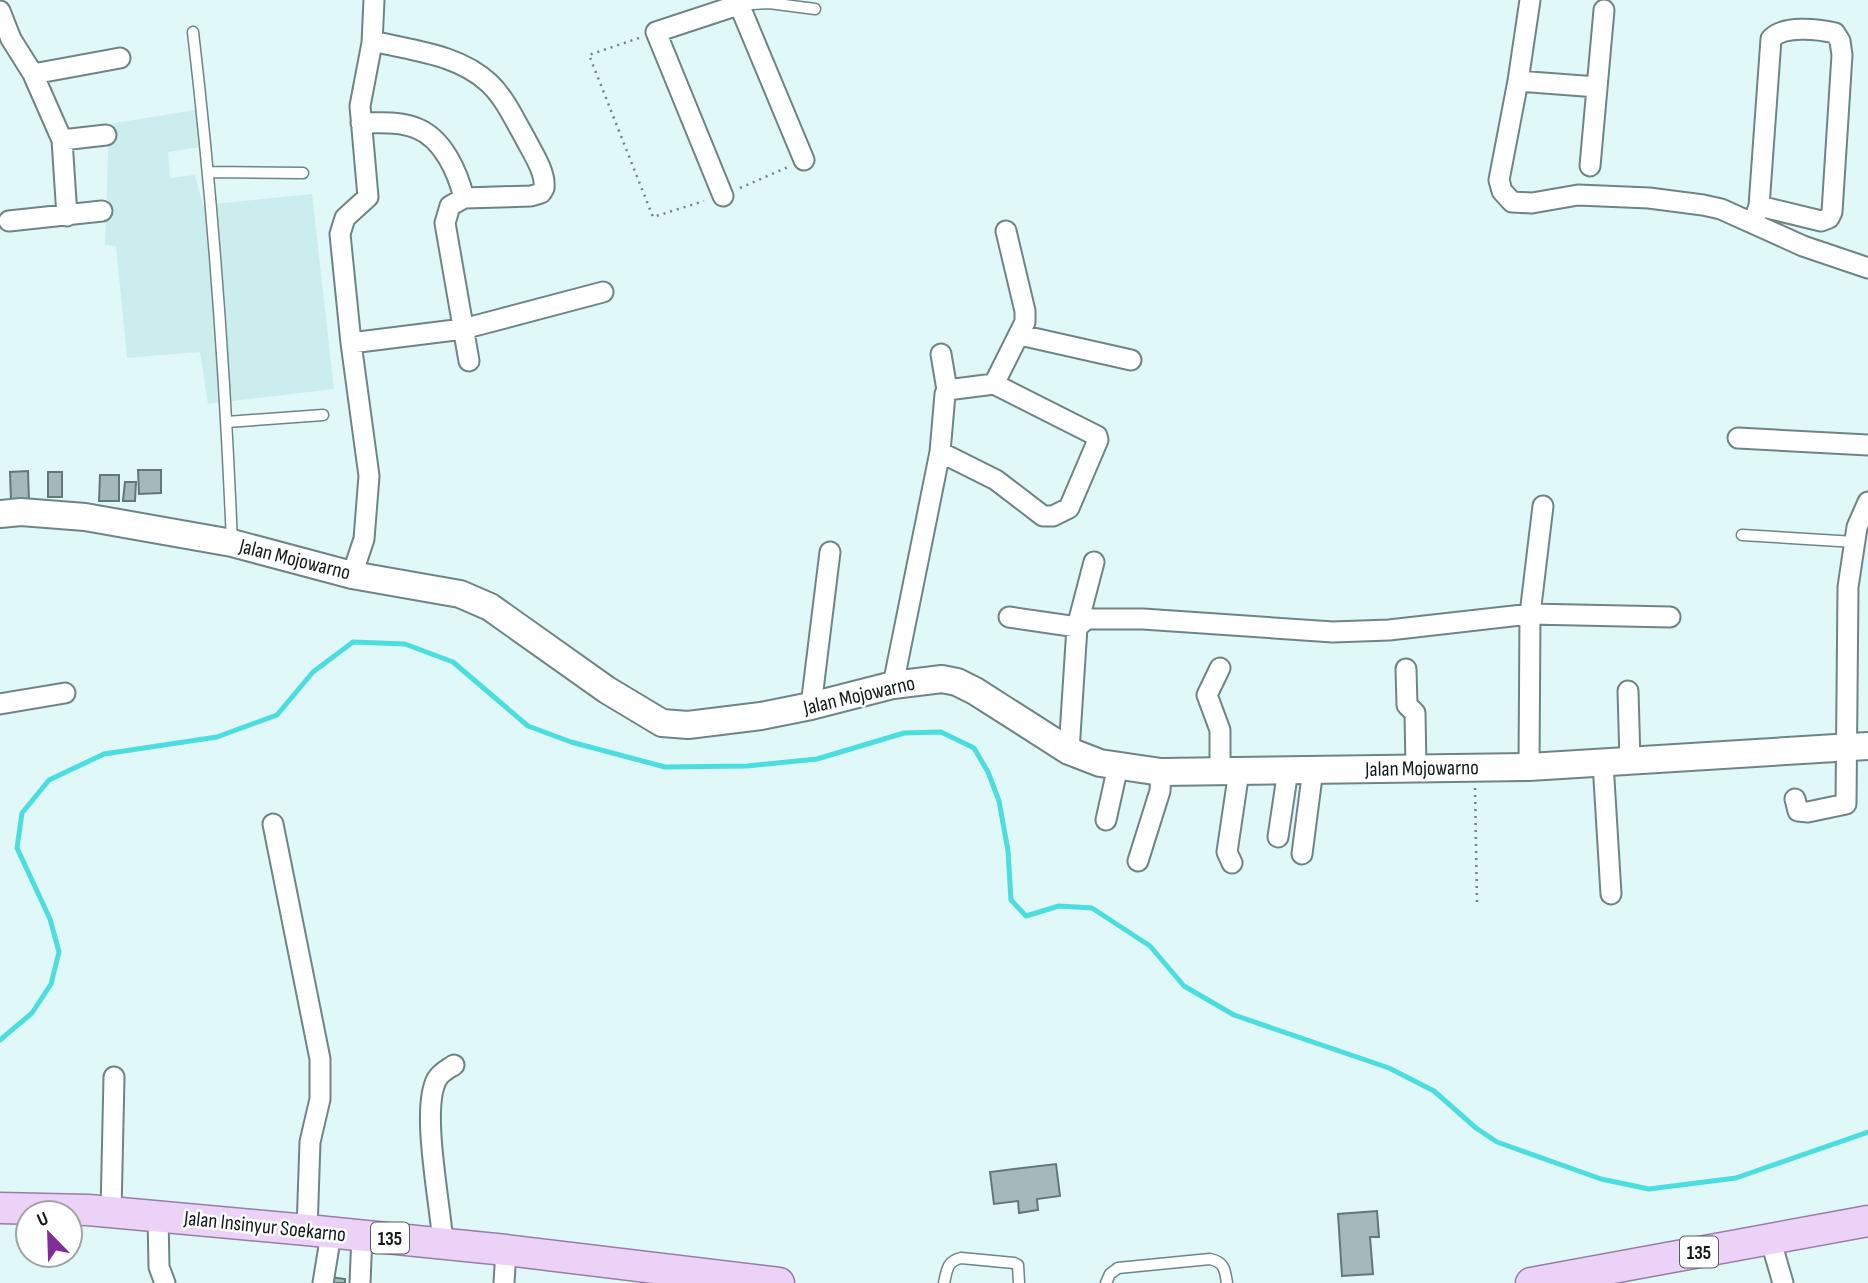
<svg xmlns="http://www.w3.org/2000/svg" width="1868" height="1283" font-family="'Sofia Sans Condensed',sans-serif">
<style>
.built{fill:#cceded}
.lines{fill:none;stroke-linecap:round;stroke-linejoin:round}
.stream{stroke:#4cdddf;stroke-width:5}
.building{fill:#a4baba;stroke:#627777;stroke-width:2}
.lane-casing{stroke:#6f8484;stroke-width:13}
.street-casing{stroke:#6f8484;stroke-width:23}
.secondary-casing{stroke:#6f8484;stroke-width:30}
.primary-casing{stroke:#987da6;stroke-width:33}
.path{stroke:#718080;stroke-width:2.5;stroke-dasharray:2 5;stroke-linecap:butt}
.lane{stroke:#fff;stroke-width:10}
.street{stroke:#fff;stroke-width:19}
.secondary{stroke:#fff;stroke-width:26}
.primary{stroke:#edd2f7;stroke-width:30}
.labels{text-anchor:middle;stroke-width:5;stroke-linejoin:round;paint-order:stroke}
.shield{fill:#fff;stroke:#585d5d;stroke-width:2}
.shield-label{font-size:19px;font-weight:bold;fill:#101818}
.street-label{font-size:21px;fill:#101818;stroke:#fff}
</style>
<rect width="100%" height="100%" fill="#e1f8f8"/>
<path class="built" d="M200,109l1,38 -33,5 2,26 25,-3 8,30 109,-11 22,195 -126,15 -8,-52 -73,6 -11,-112 -11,-1 4,-121z"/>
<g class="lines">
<path class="stream" d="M0,1040l32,-27 19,-29 8,-32 -9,-33 -33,-71 5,-35 27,-33 55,-26 113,-17 60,-22 36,-43 40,-30 52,2 48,18 75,64 43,16 94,25 82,-1 70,-7 87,-26 37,-1 33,16 14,24 11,29 9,50 3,49 15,16 33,-10 33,2 58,38 34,40 50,29 155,53 45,23 42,37 21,14 104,37 48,10 87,-11 132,-46"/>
</g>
<path class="building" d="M138,470h23v23l-22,1z
M28,471l1,29 -18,1 -1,-29z
M48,472h14v25h-14z
M100,475h19v26h-20z
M125,482h11l-1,19h-12z
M1056,1164l4,32 -23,3 1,11 -19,3 -1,-12 -24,3 -4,-32z
M1377,1211l2,26h-9l3,37 -31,2 -4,-62z
M331,1277l14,2v4h-14z"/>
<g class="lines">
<g class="lane-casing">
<path id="lane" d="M738,5l31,-2 46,6
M193,32c20,170 32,339 39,511
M209,172l94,1
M227,422l96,-7
M1742,535l113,7
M944,1283c3,-13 3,-22 17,-25l53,5 4,2 1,18
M1106,1283l4,-9 8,-6 92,-9c14,3 15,10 17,24"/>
</g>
<g class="street-casing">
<path id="street" d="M733,0l8,9 63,151
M1530,0l-12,81 -19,99 3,11 10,11 20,1 46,-8 71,3 54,7 18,4 82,37 65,22
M0,11l11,28 22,35 29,66 5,76
M372,43l5,-1c38,9 82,13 112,41 16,15 25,36 36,55 7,14 21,34 19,50l-3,5 -10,3 -67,2
M33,74l87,-16
M1518,81l79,6
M361,123c19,0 38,-2 55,5 27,10 42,45 48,70l-14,8 -5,17 24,138
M62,140l44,-5
M1590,166l14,-156
M723,196l-67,-164 82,-27
M9,221l93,-10
M1753,223l6,-17 12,-167c12,-14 47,-10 64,-6l5,8 2,14 -10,157 -3,6 -8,3 -62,-15
M1020,335l111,25
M351,343l112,-14 140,-37
M941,354l6,36
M1738,438l130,7
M940,452l56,28 47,36h10l16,-8 29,-68 -1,-4 -103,-52
M352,575l12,-36 5,-63 -18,-133 -11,-109 5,-16 23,-21 -8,-91 12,-63 2,-43
M1009,617l68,10 17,-65
M1406,669l1,36 8,8 1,55
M893,685l47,-233 5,-58 2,-4 47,-6 31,-62v-11l-19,-80
M1628,691l2,70
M0,704l65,-11
M811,706l19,-154
M1069,751l8,-124 10,-8h56l190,13 56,-2 141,-16 140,3
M1603,763l8,131
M1529,767l1,-153 13,-108
M1220,772v-42l-13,-35 13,-27
M1795,799l3,12 10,1 38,-8 2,-217 9,-60 11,-25
M1106,820l12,-54
M273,824l47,235v40l-10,43 -3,88
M1278,837l10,-67
M1302,854l11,-85
M1138,861l22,-70 1,-19
M1232,863l-5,-11 12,-81
M111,1212l3,-135
M158,1216l1,51 6,16
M1770,1238l13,45
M443,1245c-2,-39 -23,-136 -6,-166 4,-7 11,-10 17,-14
M323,1283l8,-49
M360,1283l2,-48
M504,1283l2,-33"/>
</g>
<g class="secondary-casing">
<path id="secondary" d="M0,514l21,-2 64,5 147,26 120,32 108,19 30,13 117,83 55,33 26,2 73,-9 50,-10 82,-21 49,-6 15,3 18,9 94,60 31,12 61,9 368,-5 339,-21"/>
</g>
<g class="primary-casing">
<path id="primary" d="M0,1208l88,2 219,20 199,20 273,33
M1531,1283l337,-62"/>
</g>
<path class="path" d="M639,38l-50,17 64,162 51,-16
M740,188l48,-21
M1475,788l2,116"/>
<use href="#lane" class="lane"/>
<use href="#street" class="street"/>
<use href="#secondary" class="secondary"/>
<use href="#primary" class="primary"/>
</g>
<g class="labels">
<g class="shield">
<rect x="371" y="1222.5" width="38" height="31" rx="5"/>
<rect x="1680" y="1236.5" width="38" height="31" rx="5"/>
</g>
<g class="shield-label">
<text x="390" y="1245">135</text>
<text x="1699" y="1259">135</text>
</g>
<g class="street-label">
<text transform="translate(295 559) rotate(14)" y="7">Jalan Mojowarno</text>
<text transform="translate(859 695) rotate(-13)" y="7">Jalan Mojowarno</text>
<text transform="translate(1422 768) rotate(-1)" y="7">Jalan Mojowarno</text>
<text transform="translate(265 1226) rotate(6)" y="7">Jalan Insinyur Soekarno</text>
</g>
</g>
<g transform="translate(49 1234) rotate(337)"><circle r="33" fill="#ffffff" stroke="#9fa3a3" stroke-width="2"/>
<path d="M0-5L12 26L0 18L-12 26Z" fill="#812c9b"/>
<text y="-10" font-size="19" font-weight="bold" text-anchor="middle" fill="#101818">U</text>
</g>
</svg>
